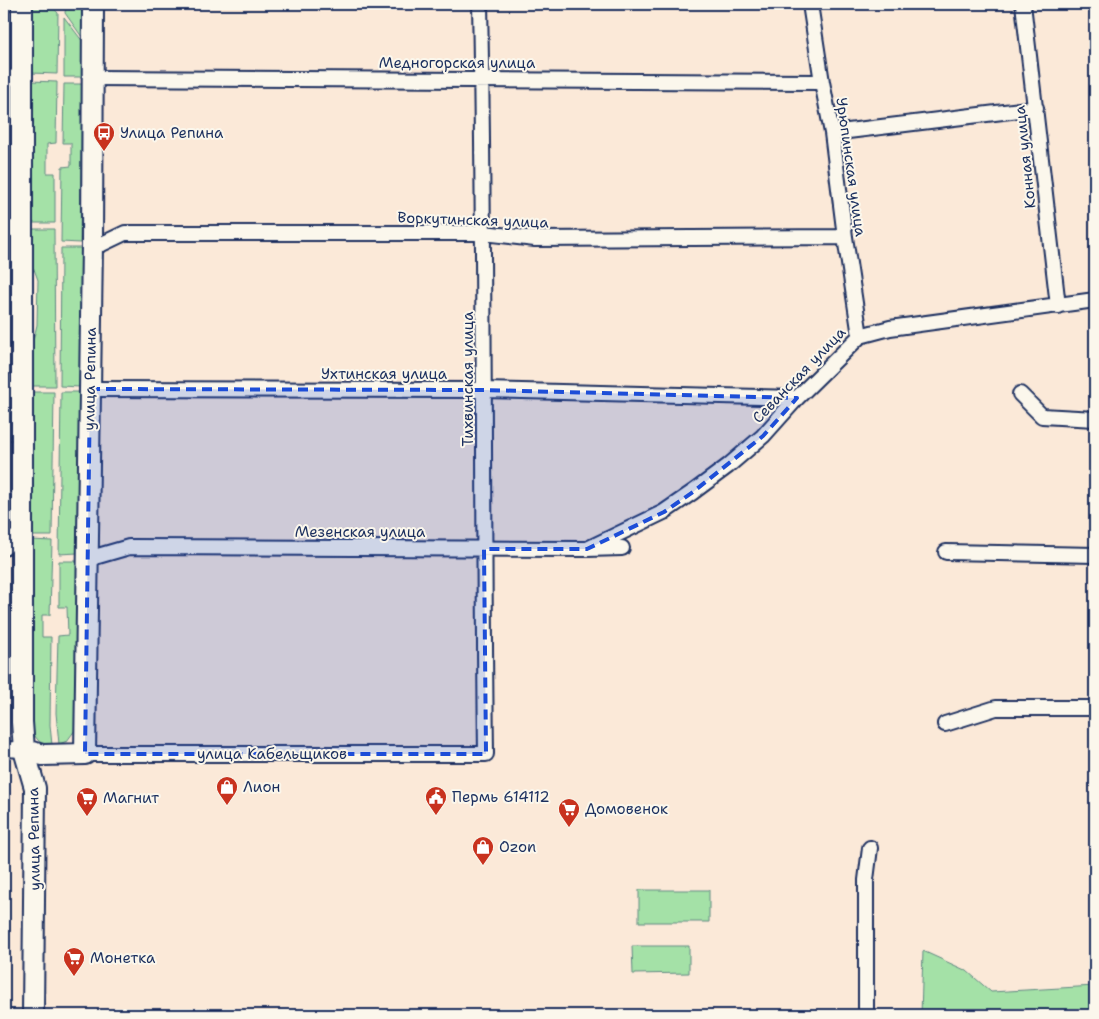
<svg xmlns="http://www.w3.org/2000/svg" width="1099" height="1019" font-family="'Shantell Sans',sans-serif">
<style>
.green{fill:#a4e1a7;stroke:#608882}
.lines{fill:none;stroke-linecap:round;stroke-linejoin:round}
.street-casing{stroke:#1b2f5e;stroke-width:18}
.secondary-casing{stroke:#1b2f5e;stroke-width:24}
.street{stroke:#fbf7ec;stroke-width:14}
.secondary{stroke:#fbf7ec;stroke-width:20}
.marked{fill:#1d4ed8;fill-opacity:0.2;stroke:#1d4ed8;stroke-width:4;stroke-dasharray:10 6;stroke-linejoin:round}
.labels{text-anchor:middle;stroke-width:4;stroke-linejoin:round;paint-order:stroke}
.street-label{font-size:15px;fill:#1b2f5e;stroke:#fbf7ec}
.poi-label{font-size:15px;fill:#1b2f5e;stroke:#fbf7ec;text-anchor:start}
</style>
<rect width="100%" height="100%" fill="#fbe9d8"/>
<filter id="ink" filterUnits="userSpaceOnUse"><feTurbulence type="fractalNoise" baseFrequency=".02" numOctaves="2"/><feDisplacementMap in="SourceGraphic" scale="10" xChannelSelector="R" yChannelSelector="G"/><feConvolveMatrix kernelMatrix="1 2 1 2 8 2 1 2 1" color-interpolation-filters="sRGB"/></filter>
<g filter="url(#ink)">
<path class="green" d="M30,4h20l8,9 -1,61 -26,-1z
M66,4h17l-1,33 -17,-24z
M64,17l19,25 -1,35h-18z
M30,81l27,1 -1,61 -9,1v29h8v50h-25z
M64,84h18l-2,159 -19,-1 1,-75 9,-1v-23h-8z
M29,229h25l1,157h-25v-33l7,-28 1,-45 -7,-19z
M61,248h20l-1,139 -20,-1z
M30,392h24l-2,144h-21z
M61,392h19l-2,161 -19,1z
M31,540l21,1 -2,74h-8v22h9l-1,88 2,20c-14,1 -19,-10 -22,-23z
M59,561h19l-3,169 -8,11 -8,3 -3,-31 2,-77 10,-1 -1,-28h-8z
M639,890h70v32h-70z
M632,946h57v27l-56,1z
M923,951l44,20 24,21 104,-6v29h-174z"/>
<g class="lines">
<g class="street-casing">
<path id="street" d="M810,4l12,78 10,51 13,104 15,99
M1023,4l35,302
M4,78l18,-1
M92,78l730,4
M832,133l204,-25
M4,231l9,-3
M102,244l23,-11h359l51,6 310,-2
M90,389l394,1 313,8
M4,390h18
M1020,394l22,22 53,3
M4,548l10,-10
M587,549l77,-37 29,-20 35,-26 35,-30 34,-38 63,-62 30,-8 205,-28
M946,552l149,3
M98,556l31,-9 458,2 35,-1
M945,724l51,-16h99
M4,749l20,1
M85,754h401c-3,-250 -1,-500 -6,-750
M866,1015v-135l4,-32"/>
</g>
<g class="secondary-casing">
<path id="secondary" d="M22,4v718l2,28 11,38 -2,227
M24,750l19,5 42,-1 7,-509 1,-241"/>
</g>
<use href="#street" class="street"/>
<use href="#secondary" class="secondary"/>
</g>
</g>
<path class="marked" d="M90,389l394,1 313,8 -34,38 -70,56 -29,20 -77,37h-103l2,205h-401z"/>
<defs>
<g id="bus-pin" transform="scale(1.125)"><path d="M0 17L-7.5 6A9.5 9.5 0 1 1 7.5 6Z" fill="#c8321e" stroke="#fbf7ec"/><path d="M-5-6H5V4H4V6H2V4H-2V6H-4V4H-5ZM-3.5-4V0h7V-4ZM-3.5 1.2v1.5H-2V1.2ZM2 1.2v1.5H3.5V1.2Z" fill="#fff"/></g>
<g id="shop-pin" transform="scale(1.125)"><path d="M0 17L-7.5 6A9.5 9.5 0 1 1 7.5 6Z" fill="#c8321e" stroke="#fbf7ec"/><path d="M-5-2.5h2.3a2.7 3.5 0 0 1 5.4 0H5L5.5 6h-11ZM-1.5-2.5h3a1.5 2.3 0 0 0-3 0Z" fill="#fff"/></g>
<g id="civic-pin" transform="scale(1.125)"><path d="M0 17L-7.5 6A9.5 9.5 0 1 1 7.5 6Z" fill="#c8321e" stroke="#fbf7ec"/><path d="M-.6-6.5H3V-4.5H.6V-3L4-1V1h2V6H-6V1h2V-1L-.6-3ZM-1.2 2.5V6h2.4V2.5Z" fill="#fff"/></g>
<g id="supermarket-pin" transform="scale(1.125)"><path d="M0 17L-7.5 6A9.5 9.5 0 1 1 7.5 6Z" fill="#c8321e" stroke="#fbf7ec"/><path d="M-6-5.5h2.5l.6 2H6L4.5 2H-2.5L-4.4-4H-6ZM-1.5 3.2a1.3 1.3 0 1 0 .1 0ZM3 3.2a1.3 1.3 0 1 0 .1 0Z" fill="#fff"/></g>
</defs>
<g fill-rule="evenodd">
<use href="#bus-pin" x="104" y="133"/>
<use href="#shop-pin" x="227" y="787"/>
<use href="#civic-pin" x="436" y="797"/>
<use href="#supermarket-pin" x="87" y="798"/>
<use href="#supermarket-pin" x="569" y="809"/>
<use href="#shop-pin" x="483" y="847"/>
<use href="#supermarket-pin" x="74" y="958"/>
</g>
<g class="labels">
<g class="street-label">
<text x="457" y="68">Медногорская улица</text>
<text transform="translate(1025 157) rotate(-96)" y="5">Конная улица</text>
<text transform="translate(851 167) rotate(82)" y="5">Урюпинская улица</text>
<text transform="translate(473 220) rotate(2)" y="5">Воркутинская улица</text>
<text x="384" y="379">Ухтинская улица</text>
<text transform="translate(799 375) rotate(-46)" y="5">Севанская улица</text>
<text transform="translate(90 379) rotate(-89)" y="5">улица Репина</text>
<text transform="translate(468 379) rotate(-90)" y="5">Тихвинская улица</text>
<text x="360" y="537">Мезенская улица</text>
<text x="272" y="759">улица Кабельщиков</text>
<text transform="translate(34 839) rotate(-91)" y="5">улица Репина</text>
</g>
<g class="poi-label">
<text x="120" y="138">Улица Репина</text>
<text x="243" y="792">Лион</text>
<text x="452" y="802">Пермь 614112</text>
<text x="103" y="803">Магнит</text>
<text x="585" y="814">Домовенок</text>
<text x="499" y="852">Ozon</text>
<text x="90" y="963">Монетка</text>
</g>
</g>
<rect width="1099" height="1019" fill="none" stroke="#fbf7ec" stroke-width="20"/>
<rect x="10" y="10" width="1079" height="999" fill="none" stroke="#1b2f5e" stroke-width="2" filter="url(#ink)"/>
</svg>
